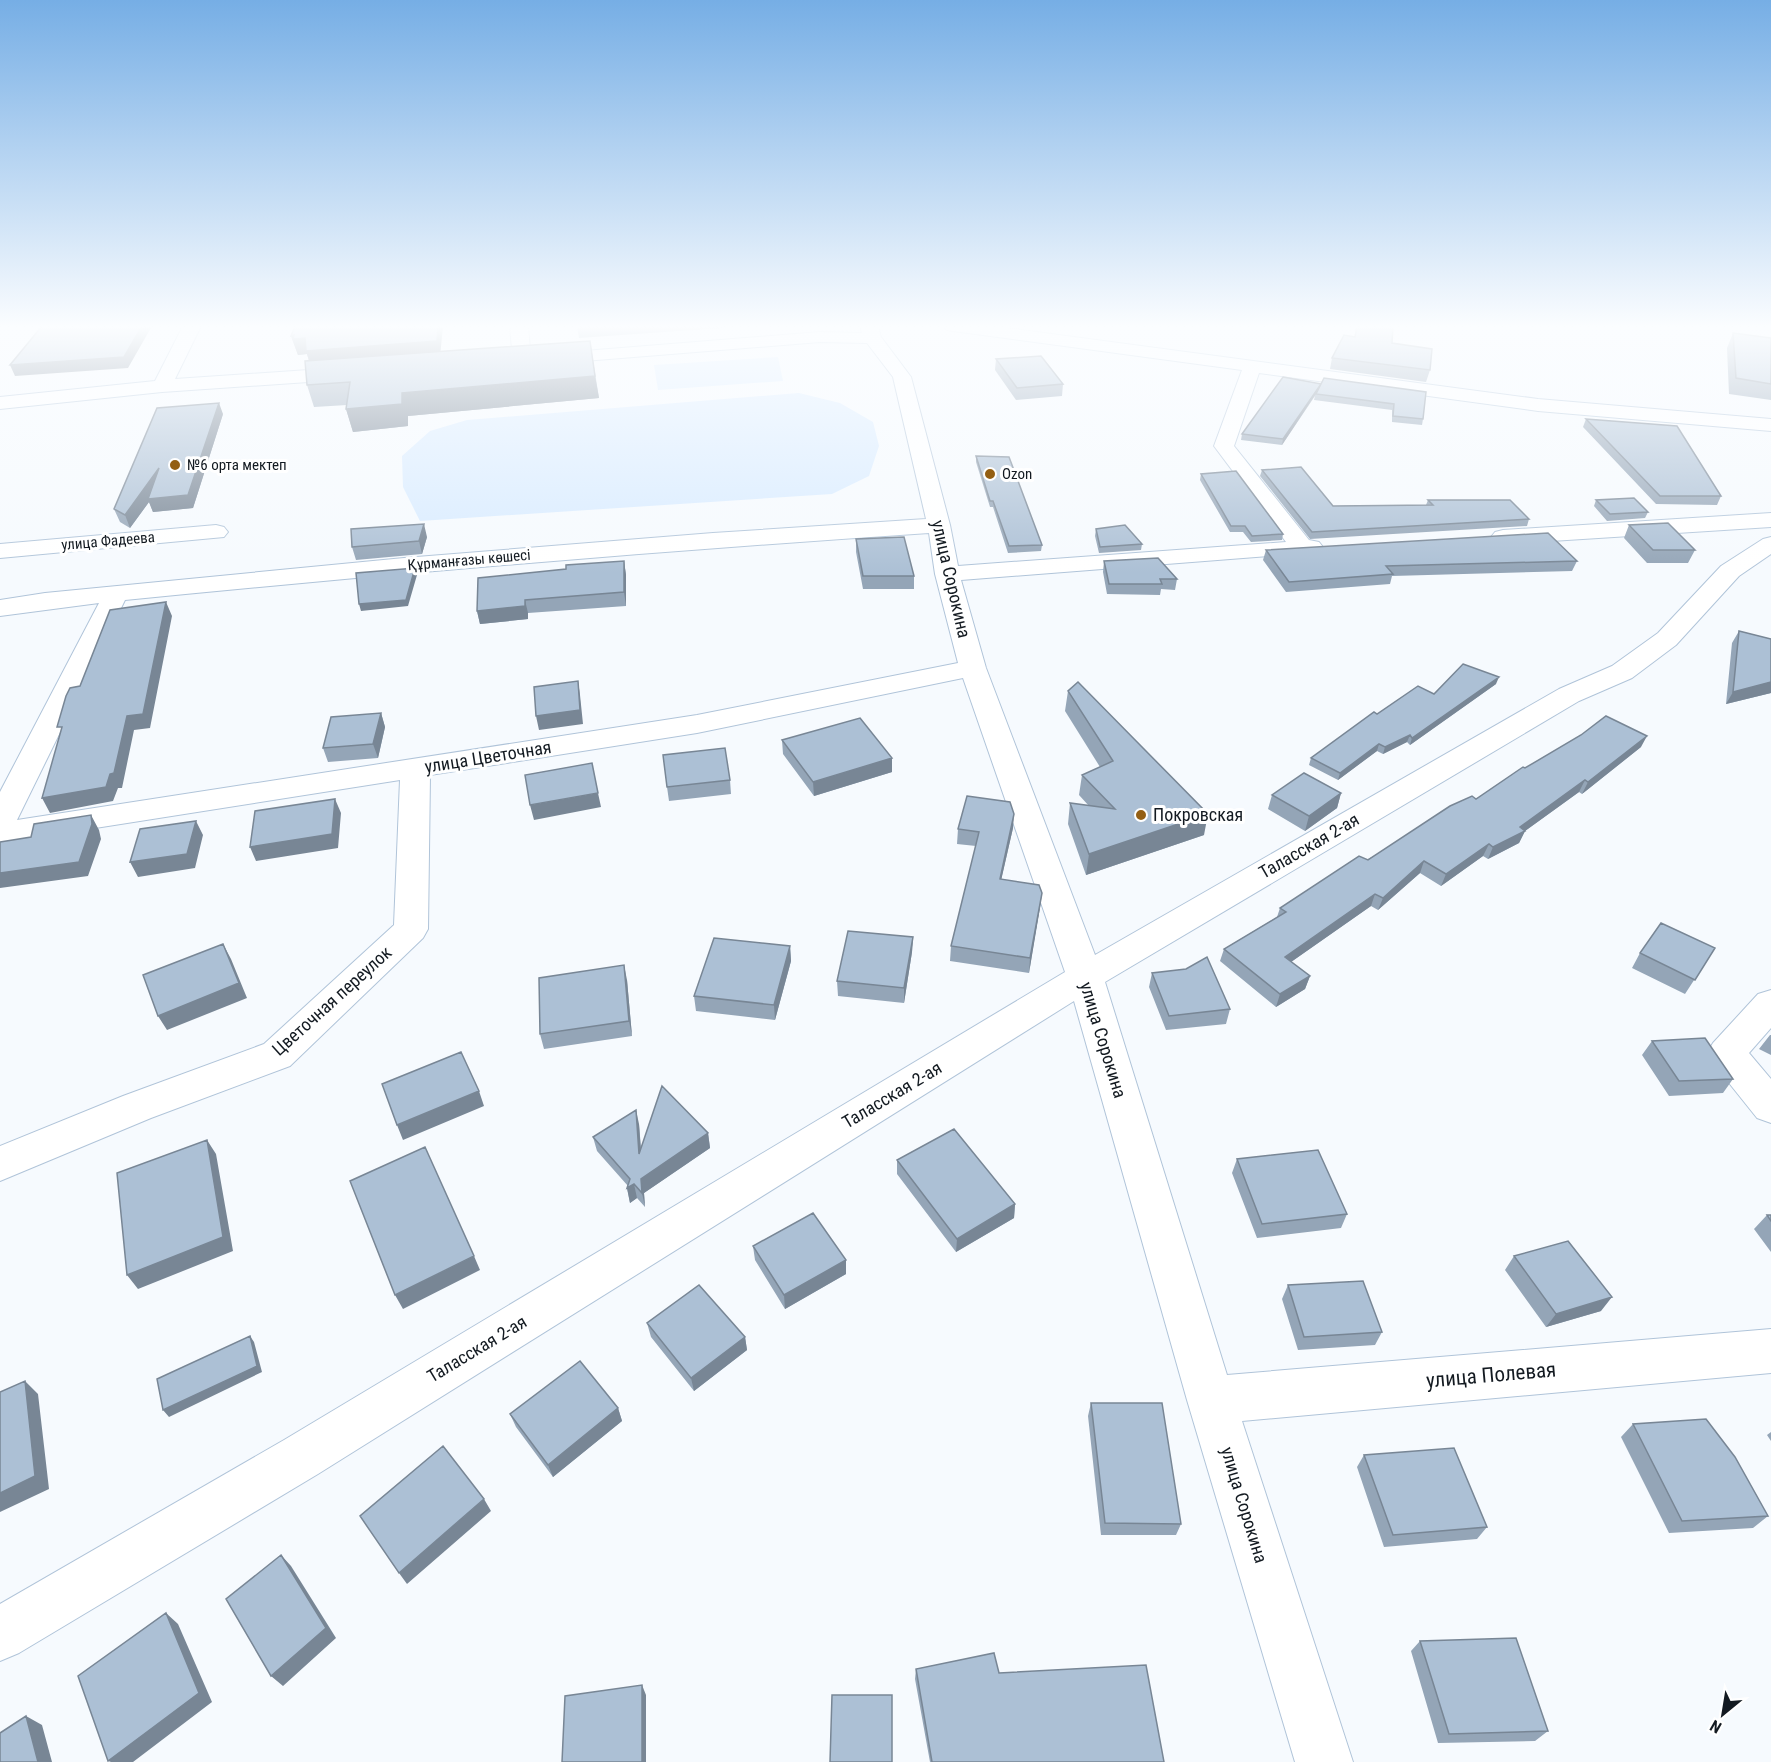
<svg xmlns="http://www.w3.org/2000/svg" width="1771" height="1762" font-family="'Roboto Condensed',sans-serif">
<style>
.green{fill:#d8ebff}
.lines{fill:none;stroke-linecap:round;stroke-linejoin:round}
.minor-casing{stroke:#b0c4d9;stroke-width:2}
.minor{fill:#fff;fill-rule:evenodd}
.wall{fill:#94a5b7}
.shaded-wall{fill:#788695}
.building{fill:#acc0d5;stroke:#788695;stroke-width:1.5}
.poi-dot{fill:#945f13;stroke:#fff;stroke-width:2}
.labels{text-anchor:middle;stroke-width:6;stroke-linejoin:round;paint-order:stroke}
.far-poi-label{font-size:15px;fill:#131a21;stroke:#fff;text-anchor:start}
.far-street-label{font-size:15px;fill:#131a21;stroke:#fff}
.street-label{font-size:18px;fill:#131a21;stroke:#fff}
.poi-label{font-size:18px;fill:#131a21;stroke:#fff;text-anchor:start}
.near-street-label{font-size:21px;fill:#131a21;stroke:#fff}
</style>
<rect width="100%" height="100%" fill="#f6fafe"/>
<path class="green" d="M778,357l5,24 -125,9 -4,-25z
M799,393l41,10 33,19 6,24 -10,30 -37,18 -412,27 -17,-34 -1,-31 28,-25 37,-11z"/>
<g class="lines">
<g class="minor-casing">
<path id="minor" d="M183,326h18l-26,53 177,-12 7,2 2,4 -2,4 -7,2 -190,13 -162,17v-12l155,-16z
M510,326h18l3,35 -3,4h-12l-3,-4z
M860,326h18l3,11 30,40 39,148 8,41 328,-24 -72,-96 28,-76 -289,-39 -6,-1 -3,-4h47l547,73 233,20v12l-233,-20 -279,-38 -25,73 75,94 10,2 4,5 -4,5 -358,28 25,88 109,287 464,-266 53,-23 46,-33 63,-67 42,-27 8,-2v17l-32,22 -63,69 -44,33 -53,23 -474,281 122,393 544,-46v44l-529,48 111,341h-58l-108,-362 -113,-399 -756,473 -299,179 -19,8v-57l284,-164 781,-468 -102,-294 -266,55 -267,42 -2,154 -5,9 -133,128 -139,52 -151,63v-35l123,-50 141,-52 130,-119 6,-145 -400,63v-51l99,-189 -99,13v-16l45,-7 359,-35 309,-25 213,-14 -33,-142 -26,-34 -47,-1 -273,22 -6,-1 -3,-4 3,-4 6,-1 273,-22 42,1zM929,533l6,41 23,89 -261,52 -680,105 108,-220c268,-27 535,-49 804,-67z
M1771,513v14l-268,17 -8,-2 -4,-5 4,-5 8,-2z
M216,525l8,2 4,5 -4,5 -224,21v-14z
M1771,990v38l-22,25 22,26v44l-14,-5 -44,-55 -6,-10 6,-10 45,-49z"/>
</g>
<use href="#minor" class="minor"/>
</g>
<path class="wall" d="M577,326h173l-171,12z
M1733,333l38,5v62l-42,-6 -2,-46z
M291,336l150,16 149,-11 9,57 -191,18v10l-55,6 -7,-23 1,-4 -33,2 -7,-22 2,-24 -2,-7 -9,1z
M1332,358l98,12 -4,12 -96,-13z
M996,359l67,25 -1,12 -46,4 -21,-30z
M1321,384l105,8 -3,27 -1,6 -30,-3v-12l-78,-10 1,-4 -33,49 -41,-5 1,-6z
M223,414l-30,94 -40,4 -4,-10 -19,26 -10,-6 -6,-13z
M1586,419l135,77 -4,9 -61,-1 -73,-77z
M976,456l66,89 -1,6 -33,2 -15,-46h-3l-14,-45z
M1262,470l71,36 93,-1 2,-5 101,19 -2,7 -217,13 -50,-63z
M1201,474l82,60 -1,6 -31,2 -8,-10h-13l-30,-52z
M1596,500l52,12 -3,6 -38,3 -13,-15z
M1629,525l66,25 -7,13h-41l-23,-25z
M1096,529l46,15 -1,6 -42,3 -4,-17z
M427,537l-5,17 -66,6 -4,-13z
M856,539l58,37v13h-51l-7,-37z
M1266,550l311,11 -5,10 -180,5 -2,8 -104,8 -23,-32z
M624,561l2,14v31l-98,7v6l-48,5 -3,-13 89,-42z
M1104,561l73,18 -2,11 -14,-1 -1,6 -53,-1 -4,-22z
M1739,631l32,8v54l-45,11 6,-61z
M1496,684l-86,61 -3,-3 -24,12 -6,-3 -39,29 -29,-15 2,-7 66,-44 57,-20z
M1068,691l136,144 -118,40 -18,-51 2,-21 19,3 -10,-11 3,-20 18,-8 -35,-56z
M381,713l4,14 -7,31 -50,4 -5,-14z
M782,740l110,18v14l-78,24 -31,-42z
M1641,747l-59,47 -3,-2 -54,39 -6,12 -31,16 -5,-3 -42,30 -21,-13 -42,37 -7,-4 -80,56 19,14 -5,13 -29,18 -56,-46 4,-12 53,-32 3,-9 196,-109 49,-31z
M730,780l1,14 -62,7 -2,-14z
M1341,793l-4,15 -32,23 -37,-22 4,-14z
M1013,828l-12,52 41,13 -13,80 -79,-12 1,-15 25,-100 -19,-2 1,-15z
M913,937l-1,15 -8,51 -66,-7 -1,-15z
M790,946l1,15 -16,59 -79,-9 -2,-15z
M1715,948l-30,46 -53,-26 8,-15z
M1152,973l78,36 -4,15 -60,6 -17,-43z
M627,980l5,56 -88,13 -4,-15z
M1770,1035h1v20l-12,-6z
M1652,1041l81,38 -10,14 -54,3 -27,-41z
M639,1124l2,24 67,-15 2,15 -66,45 1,14 -8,-9 -7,5 -3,-15 1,-2 -31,-35 -4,-14z
M1237,1159l110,55 -6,14 -84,10 -25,-65z
M897,1160l118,44 -1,14 -58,34 -59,-78z
M1767,1215h4v37l-17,-23z
M753,1246l93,14v14l-61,35 -30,-49z
M1514,1256l87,55 -55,16 -41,-57z
M1288,1285l94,47 -7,13 -77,5 -16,-51z
M647,1323l98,14 2,13 -53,41 -43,-54z
M1091,1403l90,121 -5,11h-75l-13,-119z
M618,1408l4,13 -69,56 -37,-50 -6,-13z
M1633,1424l135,92 -15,12 -84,5 -48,-96z
M1771,1432v9l-4,-6z
M1364,1455l123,72 -10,12 -93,8 -27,-80z
M1420,1641l128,90 -13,10 -97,2 -27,-92z
M916,1669l83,4 165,89h-234l-15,-83z"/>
<path class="shaded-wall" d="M142,326h10l-24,42 -113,8 -5,-11z
M438,326h5l-3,31 -129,10 -4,-13 -9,1 -7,-19z
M595,376l4,22 -191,18v10l-55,6 -7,-23 56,-16z
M1321,384l-2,5 -37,56 1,-6z
M219,403l4,11 -30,94 -40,4 -4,-10 -19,26 -5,-13 34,-47z
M424,524l3,13 -5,17 -3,-13z
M624,561l2,14v31l-2,-14z
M415,568l2,7 -9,31 -47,5 -2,-7z
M525,600l3,13v6l-48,5 -3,-13z
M166,602l6,14 -22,112 -16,2 -12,58h-4l-5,13 -63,12 -8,-15 85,-82z
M1499,677l-3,7 -86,61 2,-7z
M578,681l2,14 3,29 -44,6 -3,-14z
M1771,682v11l-45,11 7,-12z
M381,713l4,14 -7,31 -5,-14z
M1410,735l-3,7 -24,12 2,-7z
M1647,736l-6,11 -59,47 6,-12z
M1379,744l-2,7 -39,29 2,-7z
M892,758v14l-78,24 -1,-14z
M1585,780l-6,12 -54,39 -6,12 -31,16 5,-12 27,-20z
M598,793l3,14 -67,13 -4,-15z
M1341,793l-4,15 -32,23 4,-15z
M335,799l6,14 -3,35 -82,13 -6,-14z
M1014,814l-1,14 -15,66 2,-15z
M1208,814l-4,21 -118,40 3,-21z
M91,815l8,15 2,9 -13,37 -88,12v-15z
M196,821l7,14 -8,33 -57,9 -8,-15z
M1489,844l-6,12 -42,30 5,-12z
M1424,861l-4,12 -42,37 5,-12z
M1042,893l-2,15 -11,65 1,-15z
M1375,894l-4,12 -90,63 4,-12z
M913,937l-1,15 -8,51v-15z
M223,944l8,15 16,39 -80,32 -9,-14z
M790,946l1,15 -16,59 -1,-15z
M624,965l3,15 5,56 -3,-15z
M1310,976l-5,13 -29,18 4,-13z
M479,1091l5,15 -81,34 -6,-15z
M636,1110l3,14 3,44 -3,-14z
M708,1133l2,15 -66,45 1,14 -3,-14 -1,-14z
M207,1140l9,14 17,97 -95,38 -11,-14z
M634,1184l3,14 -7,5 -3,-15z
M1015,1204l-1,14 -58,34 1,-13z
M474,1256l6,14 -77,39 -8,-14z
M846,1260v14l-61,35 -1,-14z
M1612,1297l-11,14 -55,16 10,-13z
M250,1336l4,6 8,30 -93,45 -6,-7z
M745,1337l2,13 -53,41 -3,-13z
M25,1381l13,13 11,95 -49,23v-19z
M618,1408l4,13 -69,56 -5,-12z
M484,1499l7,12 -84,73 -8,-11z
M281,1555l10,11 45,72 -53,48 -12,-10z
M166,1613l12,11 34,78 -79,60h-22l-3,-1z
M642,1685l4,10v67h-4z
M26,1716l16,9 10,37h-14z"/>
<path class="building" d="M42,326h100l-18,31 -114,8z
M295,326h143l-1,15 -131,10 -1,-13 -12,1 1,-4 -3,1z
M1357,326h36l-1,17 40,6 -2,21 -98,-12 12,-23 11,2z
M1733,333l38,5v46l-35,-6z
M590,341l5,35 -193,17v11l-56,5 4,-27 -43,3 -2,-24z
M1041,356l22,28 -46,4 -21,-29z
M1283,377l38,7 3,-6 102,14 -3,27 -30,-3 1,-12 -78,-10 5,-10 -38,55 -41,-5z
M219,403l-31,92 -40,4 11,-31 -34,47 -11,-6 43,-101z
M1586,419l91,7 44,70h-61z
M976,456l33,1 33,88 -33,1 -16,-45h-3z
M1301,467l32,39 100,-1 -5,-5h82l19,19 -217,13 -50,-62z
M1236,471l47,63 -31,2 -7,-10h-14l-30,-52z
M1634,498l14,14 -38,2 -14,-14z
M1668,523l27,27h-42l-24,-25z
M424,524l-5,17 -67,6 -1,-18z
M1125,525l17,19 -42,3 -4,-18z
M1548,533l29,28 -191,5 7,8 -104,8 -23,-32z
M904,537l10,39h-51l-7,-37z
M1158,558l19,21h-17l2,5h-53l-5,-23z
M624,561v31l-99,8v6l-48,5 1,-33 88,-9v-4z
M415,568l-9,32 -47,4 -3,-31z
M166,602l-23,112 -16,2 -13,57 -4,1 -4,13 -64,11 20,-71h-5l9,-31 4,-8 10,-2 30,-76z
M1739,631l32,8v43l-38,10z
M1463,664l36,13 -87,61 -2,-3 -25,12 -6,-3 -39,29 -29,-15 63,-46 3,2 41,-28 16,8z
M578,681l2,29 -44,6 -2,-29z
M1078,682l130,132 -119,40 -19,-51 45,6 -33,-34 31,-14 -45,-70z
M381,713l-8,31 -50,4 8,-31z
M1606,716l41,20 -59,46 -3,-2 -65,47 5,4 -32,16 -4,-3 -43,30 -22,-13 -41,37 -8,-4 -90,63 25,19 -30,18 -56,-45 62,-37 -6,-4 79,-52 9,4 82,-54 22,-10 4,3 47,-32 2,1 56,-33z
M860,718l32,40 -79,24 -31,-42z
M725,748l5,32 -63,7 -4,-32z
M592,763l6,30 -68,12 -5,-30z
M1304,773l37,20 -32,23 -37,-21z
M967,796l43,6 4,12 -14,65 39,6 3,8 -12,65 -79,-12 28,-114 -21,-3z
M335,799l-3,35 -82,13 5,-36z
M91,815l1,9 -13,38 -79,11v-31l31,-5 3,-13z
M196,821l-9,33 -57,8 10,-33z
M1661,923l54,25 -20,32 -55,-27z
M848,931l65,6 -9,51 -67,-7z
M714,938l76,8 -16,59 -80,-9z
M223,944l16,39 -81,33 -15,-41z
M1207,957l23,52 -61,7 -17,-43 34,-4z
M624,965l5,56 -89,13 -1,-56z
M1705,1038l28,41 -54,2 -27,-40z
M461,1052l18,39 -82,34 -15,-41z
M662,1086l46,47 -67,46 1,14 -8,-9 -7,4 3,-9 -37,-42 43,-27 3,44z
M954,1129l61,75 -58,35 -60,-79z
M207,1140l16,97 -96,38 -10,-102z
M425,1147l49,109 -79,39 -45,-114z
M1318,1150l29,64 -85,10 -25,-65z
M813,1213l33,47 -62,35 -31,-49z
M1767,1215h4v6z
M1568,1241l44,56 -56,17 -42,-58z
M1363,1281l19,51 -78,5 -16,-52z
M699,1285l46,52 -54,41 -44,-55z
M250,1336l7,30 -94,44 -6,-31z
M580,1361l38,47 -70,57 -38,-51z
M25,1381l10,95 -35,17v-101z
M1091,1403h71l19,121 -76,-1z
M1706,1419l29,38 33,59 -86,5 -49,-97z
M443,1446l41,53 -85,74 -39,-57z
M1454,1448l33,79 -94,8 -29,-80z
M281,1555l45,73 -55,48 -45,-77z
M166,1613l33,80 -91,68 -30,-85z
M1516,1638l32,93 -99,3 -29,-93z
M994,1653l5,20 147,-8 18,97h-232l-16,-93z
M642,1685v77h-80l3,-66z
M832,1695h60v67h-62z
M26,1716l12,46h-38v-29z"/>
<linearGradient id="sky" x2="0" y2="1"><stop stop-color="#76aee5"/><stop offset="0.57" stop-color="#fbfdff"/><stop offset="1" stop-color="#fbfdff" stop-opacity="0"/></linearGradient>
<rect width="1771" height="573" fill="url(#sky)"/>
<g class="poi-dot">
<circle cx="175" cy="465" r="6"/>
<circle cx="990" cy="474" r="6"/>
<circle cx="1141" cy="815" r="6"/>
</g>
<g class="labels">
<g class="far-poi-label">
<text x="187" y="470">№6 орта мектеп</text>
<text x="1002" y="479">Ozon</text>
</g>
<g class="far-street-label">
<text transform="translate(108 541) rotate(-5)" y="5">улица Фадеева</text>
<text transform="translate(469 560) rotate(-5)" y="5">Құрманғазы көшесі</text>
</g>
<g class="street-label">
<text transform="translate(951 579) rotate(77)" y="6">улица Сорокина</text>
<text transform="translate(488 757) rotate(-9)" y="6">улица Цветочная</text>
<text transform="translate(1309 846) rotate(-30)" y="6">Таласская 2-ая</text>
<text transform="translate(332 1001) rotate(-42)" y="6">Цветочная переулок</text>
<text transform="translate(1103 1040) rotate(73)" y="6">улица Сорокина</text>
<text transform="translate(892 1095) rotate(-31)" y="6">Таласская 2-ая</text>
<text transform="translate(477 1349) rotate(-31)" y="6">Таласская 2-ая</text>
<text transform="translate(1244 1505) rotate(73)" y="6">улица Сорокина</text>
</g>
<g class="poi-label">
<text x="1153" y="821">Покровская</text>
</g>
<g class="near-street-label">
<text transform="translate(1491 1375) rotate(-5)" y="7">улица Полевая</text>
</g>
</g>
<g transform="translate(1723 1714) rotate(210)" stroke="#ffffff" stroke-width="4.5" paint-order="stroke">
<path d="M0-4.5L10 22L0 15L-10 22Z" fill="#131a21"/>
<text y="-9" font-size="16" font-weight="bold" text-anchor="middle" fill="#131a21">N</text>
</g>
</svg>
